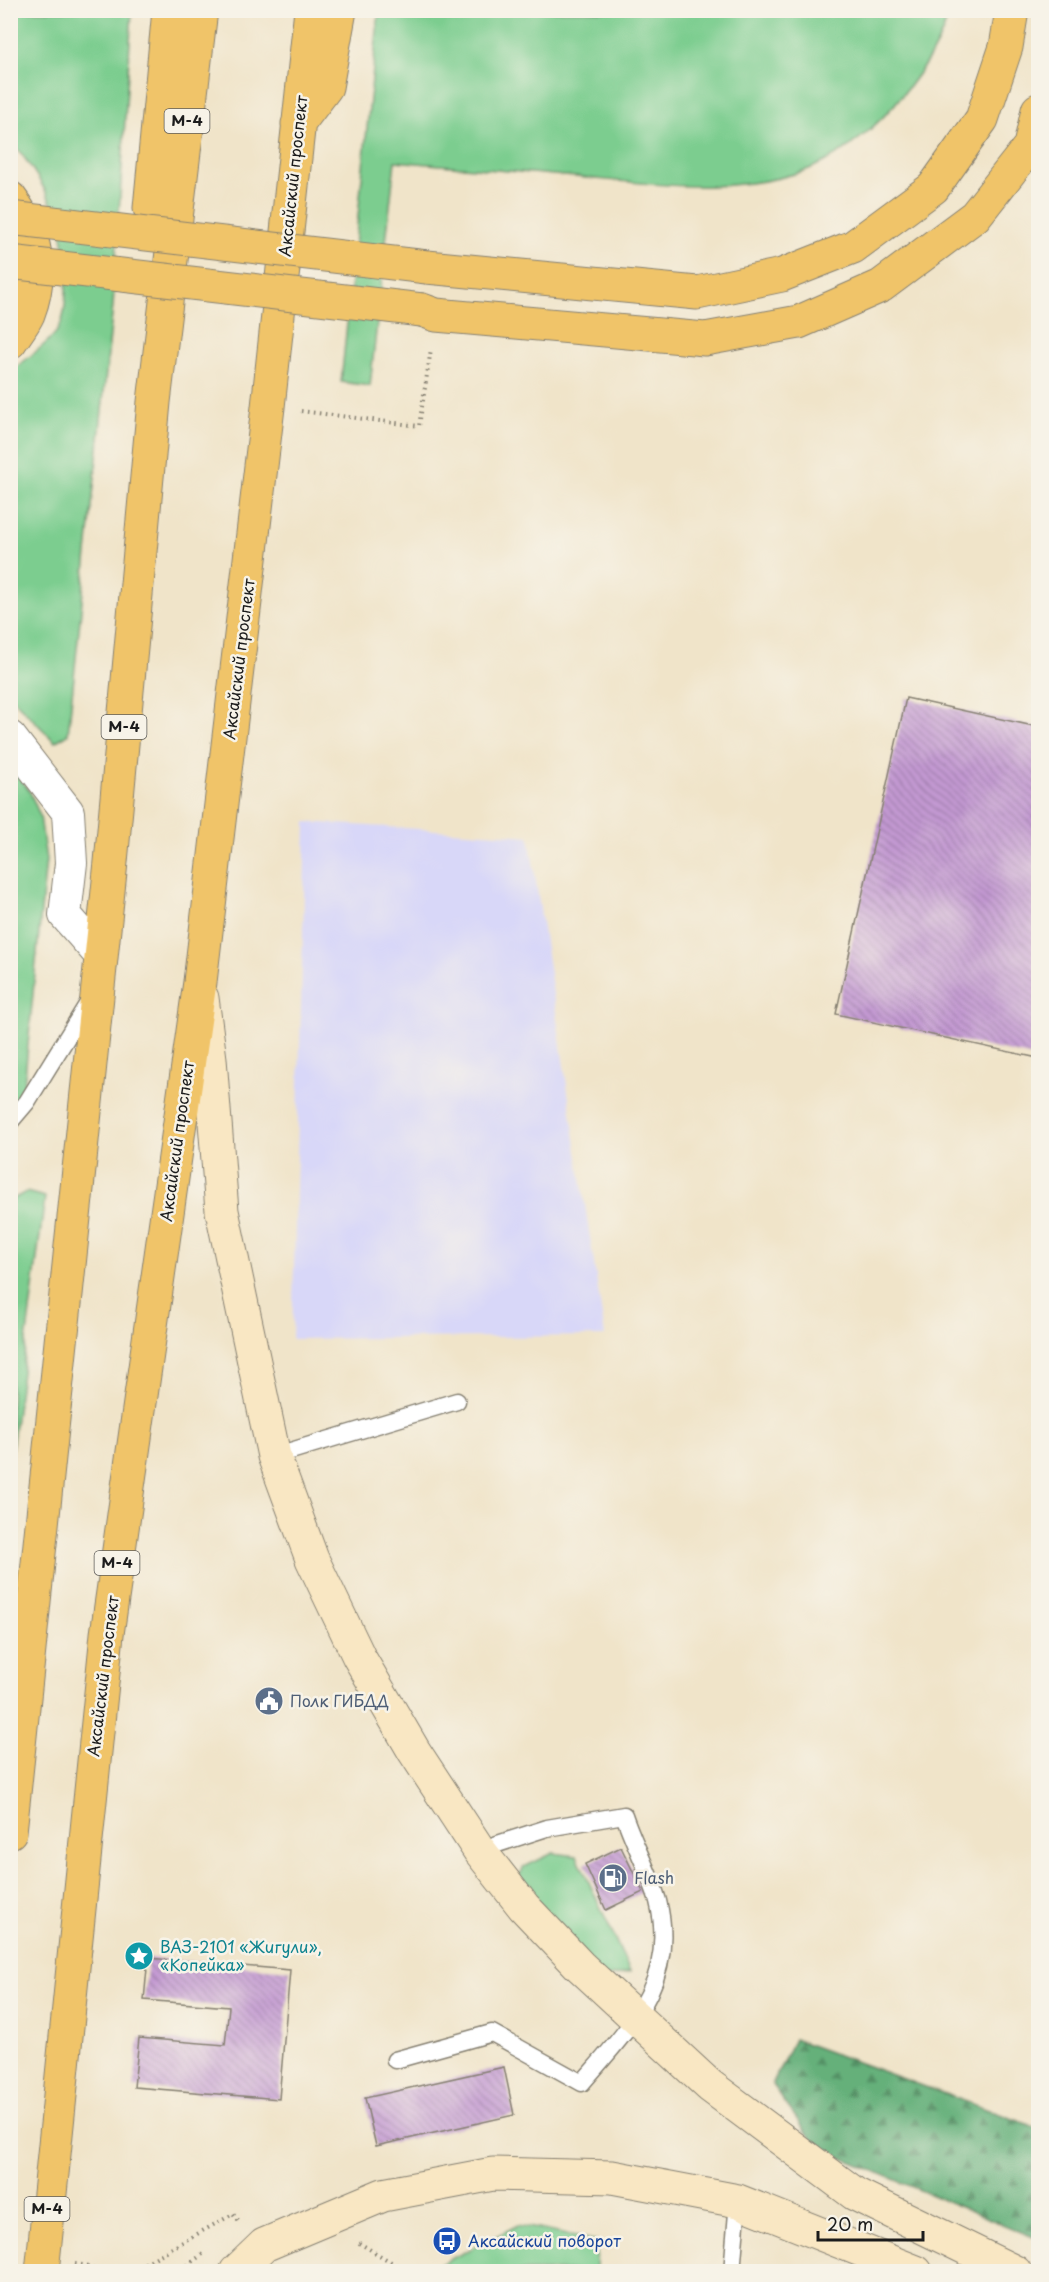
<svg xmlns="http://www.w3.org/2000/svg" width="1049" height="2282" font-family="'Playpen Sans',sans-serif">
<style>
.built{fill:#d8d7f8}
.green{fill:#7ccd8f;stroke:#4c7456;stroke-width:1.5}
.forest{fill:url(#forest-firs);stroke:#40664b;stroke-width:1.5}
.building{fill:url(#building-back-hatch)}
.lines{fill:none;stroke-linecap:round;stroke-linejoin:round}
.service-casing{stroke:#868072;stroke-width:19}
.minor-casing{stroke:#868072;stroke-width:34}
.secondary-casing{stroke:#868072;stroke-width:35}
.primary-casing{stroke:#868072;stroke-width:35}
.path{stroke:#868072;stroke-width:4;stroke-dasharray:1.5 4.5;stroke-linecap:butt}
.service{stroke:#fff;stroke-width:16}
.minor{stroke:#fff;stroke-width:32}
.secondary{stroke:#f9e7c3;stroke-width:33}
.primary{stroke:#f0c469;stroke-width:33}
.primary-bridge-casing{stroke:#868072;stroke-width:35;stroke-linecap:butt}
.primary-bridge{stroke:#f0c469;stroke-width:33}
.labels{text-anchor:middle;stroke-width:5;stroke-linejoin:round;paint-order:stroke}
.shield{fill:#f7f3e8;stroke:#5e5c59;stroke-width:1.5}
.shield-label{font-size:15px;font-weight:bold;fill:#1c1c1c}
.street-label{font-size:16px;fill:#1c1c1c;stroke:#f7f3e8}
.service-label{font-size:16px;fill:#4e5e75;stroke:#f7f3e8;text-anchor:start}
.culture-label{font-size:16px;fill:#0d838f;stroke:#f7f3e8;text-anchor:start}
.transit-label{font-size:16px;fill:#164399;stroke:#f7f3e8;text-anchor:start}
</style>
<defs>
<pattern id="forest-firs" width="22" height="20" patternUnits="userSpaceOnUse" patternTransform="scale(1.5)"><rect width="22" height="20" fill="#65b07a"/><path d="M5 1l3.5 6h-7zM16 11l3.5 6h-7z" fill="#528e63"/></pattern>
<pattern id="building-back-hatch" width="6" height="6" patternUnits="userSpaceOnUse" patternTransform="scale(1.5)"><rect width="6" height="6" fill="#c399d2"/><path d="M-1 5l2 2M0 0l6 6M5-1l2 2" fill="none" stroke="#9e7caa"/></pattern>
</defs>
<rect width="100%" height="100%" fill="#f7f3e8"/>
<filter id="ink" filterUnits="userSpaceOnUse"><feTurbulence type="fractalNoise" baseFrequency=".0167" numOctaves="2"/><feDisplacementMap in="SourceGraphic" scale="12" xChannelSelector="R" yChannelSelector="G"/><feConvolveMatrix kernelMatrix="1 2 1 2 8 2 1 2 1" color-interpolation-filters="sRGB"/></filter>
<filter id="wash" filterUnits="userSpaceOnUse"><feTurbulence type="fractalNoise" baseFrequency=".008" numOctaves="4" result="noise"/><feDisplacementMap in="SourceGraphic" scale="24" xChannelSelector="R" yChannelSelector="G"/><feGaussianBlur stdDeviation="1.35" result="paint"/><feColorMatrix in="noise" values="0 0 0 0 0 0 0 0 0 0 0 0 0 0 0 0 0 1.4 0 .05"/><feComposite in="paint" operator="in"/></filter>
<g filter="url(#wash)">
<rect width="100%" height="100%" fill="#f0e4c9"/>
<path class="built" d="M306,822l223,14 76,500 -313,3z"/>
<path class="green" d="M11,11h121l-19,295 -45,428 -13,8 -44,-45v-326c13,-10 40,-29 48,-43 6,-11 6,-24 7,-36 4,-61 -17,-106 -55,-151z
M379,11h570c-6,30 -26,58 -45,82 -24,31 -58,61 -95,76 -74,28 -157,15 -233,8 -60,-5 -121,-11 -181,-16l-25,225 -29,-4z
M10,764l20,28 10,24 6,44 -22,226 -13,23z
M26,1192l19,5 -34,259v-256z
M553,1853l24,3 53,116 -26,6 -90,-93 10,-18z
M518,2225l79,16 -1,30h-169z"/>
<path class="forest" d="M794,2039l244,89v111l-220,-91 -46,-63z"/>
<g id="blocks">
<path class="building" d="M906,698l132,29v331l-202,-44z
M621,1847l22,45 -37,18 -21,-46z
M148,1958l142,12 -11,129 -145,-12 5,-49 86,7 4,-38 -85,-7z
M504,2067l10,48 -138,31 -11,-48z"/>
</g>
</g>
<g filter="url(#ink)">
<use href="#blocks" fill-opacity="0" stroke="#868072" stroke-width="1.5"/>
<g class="lines">
<g class="service-casing">
<path id="service" d="M10,1122l17,-20 63,-102
M274,1456l183,-55
M10,1627l16,25
M395,2060l97,-27 90,50c47,-55 96,-102 76,-182 -7,-25 -25,-59 -34,-86l-77,13 -68,22
M732,2272l6,-71"/>
</g>
<g class="minor-casing">
<path id="minor" d="M10,737l58,75 3,51 -6,52 36,41"/>
</g>
<g class="secondary-casing">
<path id="secondary" d="M202,998l8,61 12,152 52,245 38,103 47,98 55,94 65,99 45,57 56,59 130,120 145,108 160,78
M236,2272l28,-27 119,-50 110,-21 119,3 126,24 178,71"/>
</g>
<g class="primary-casing">
<path id="primary" d="M169,10l-19,198 23,24
M298,124l28,-37 14,-77
M10,198c26,34 34,75 18,116 -4,9 -12,19 -18,28
M427,267l270,26 85,-18 71,-28 80,-59 49,-69 24,-72 6,-37
M422,310l14,5 269,24 94,-17 82,-36 94,-70 55,-70 8,-36
M10,1832l101,-970 43,-460 47,-392
M42,2272l65,-638 93,-652 68,-575 43,-397"/>
</g>
<path class="path" d="M301,411l118,15 12,-77
M10,842l3,24 -3,22
M359,2243l49,29
M75,2264l15,2 6,6
M129,2272l104,-58 6,8
M177,2272l29,-20"/>
<use href="#service" class="service"/>
<use href="#minor" class="minor"/>
<use href="#secondary" class="secondary"/>
<use href="#primary" class="primary"/>
<g class="primary-bridge-casing">
<path id="primary-bridge" d="M10,218l417,49
M10,262l412,48"/>
</g>
<use href="#primary-bridge" class="primary-bridge"/>
</g>
</g>
<defs>
<g id="civic-disc" transform="scale(1.5)"><circle r="9.5" fill="#5c6f8a" stroke="#f7f3e8"/><path d="M-.6-6.5H3V-4.5H.6V-3L4-1V1h2V6H-6V1h2V-1L-.6-3ZM-1.2 2.5V6h2.4V2.5Z" fill="#fff"/></g>
<g id="fuel-disc" transform="scale(1.5)"><circle r="9.5" fill="#5c6f8a" stroke="#f7f3e8"/><path d="M-5.5-6h7V0h2V4h1.3V-2.5L3-4.5l.8-.8L6-3V5H2.5V1h-1V6h-7ZM-4.2-4.7v3.2H.2V-4.7Z" fill="#fff"/></g>
<g id="sight-disc" transform="scale(1.5)"><circle r="9.5" fill="#0f9aa8" stroke="#f7f3e8"/><path d="M0-6L1.8-2.2L6-1.7L2.9 1.2L3.7 5.4L0 3.3L-3.7 5.4L-2.9 1.2L-6-1.7L-1.8-2.2Z" fill="#fff"/></g>
<g id="bus-disc" transform="scale(1.5)"><circle r="9.5" fill="#1a4fb4" stroke="#f7f3e8"/><path d="M-5-6H5V4H4V6H2V4H-2V6H-4V4H-5ZM-3.5-4V0h7V-4ZM-3.5 1.2v1.5H-2V1.2ZM2 1.2v1.5H3.5V1.2Z" fill="#fff"/></g>
</defs>
<g fill-rule="evenodd">
<use href="#civic-disc" x="269" y="1701"/>
<use href="#fuel-disc" x="613" y="1878"/>
<use href="#sight-disc" x="139" y="1956"/>
<use href="#bus-disc" x="447" y="2241"/>
</g>
<g class="labels">
<g class="shield">
<rect x="164.5" y="109" width="45" height="24" rx="4.5"/>
<rect x="101.5" y="715" width="45" height="24" rx="4.5"/>
<rect x="94.5" y="1551" width="45" height="24" rx="4.5"/>
<rect x="24.5" y="2197" width="45" height="24" rx="4.5"/>
</g>
<g class="shield-label">
<text x="187" y="126">М-4</text>
<text x="124" y="732">М-4</text>
<text x="117" y="1568">М-4</text>
<text x="47" y="2214">М-4</text>
</g>
<g class="street-label">
<text transform="translate(293 176) rotate(-84)" y="6">Аксайский проспект</text>
<text transform="translate(239 659) rotate(-83)" y="6">Аксайский проспект</text>
<text transform="translate(177 1141) rotate(-82)" y="6">Аксайский проспект</text>
<text transform="translate(103 1676) rotate(-83)" y="6">Аксайский проспект</text>
</g>
<g class="service-label">
<text x="290" y="1707">Полк ГИБДД</text>
<text x="634" y="1884">Flash</text>
</g>
<g class="culture-label">
<text x="160" y="1953">ВАЗ-2101 «Жигули»,<tspan x="160" dy="18">«Копейка»</tspan></text>
</g>
<g class="transit-label">
<text x="468" y="2247">Аксайский поворот</text>
</g>
</g>
<rect width="1049" height="2282" fill="none" stroke="#f7f3e8" stroke-width="36"/>
<path d="M818 2231v9h105v-9" fill="none" stroke="#1c1c1c" stroke-width="3"/>
<text x="827" y="2231" font-size="18" fill="#1c1c1c" stroke="#f7f3e8" stroke-width="4.5" paint-order="stroke">20 m</text>
</svg>
